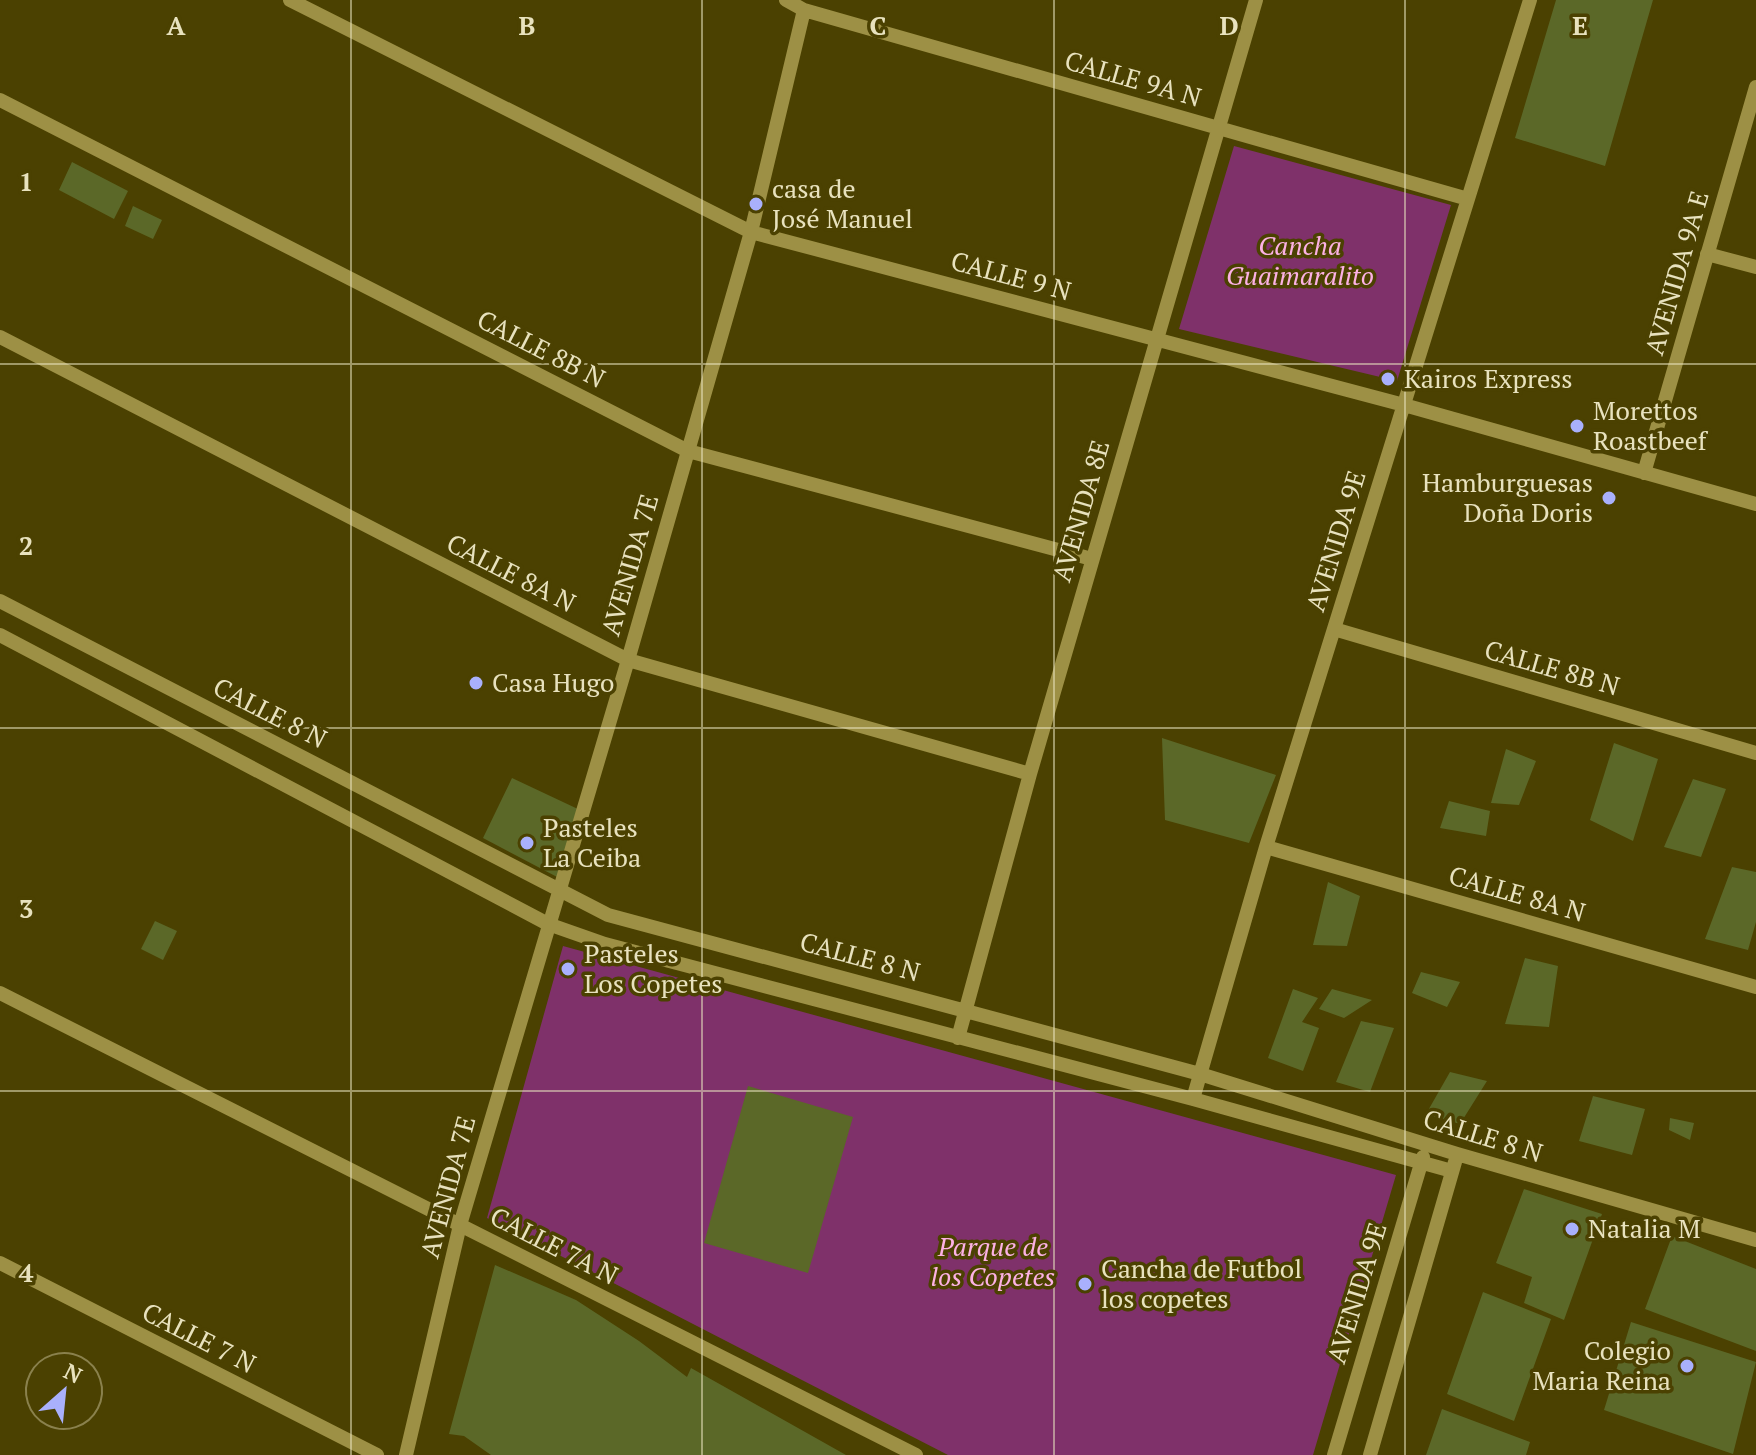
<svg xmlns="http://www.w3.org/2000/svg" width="1756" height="1455" font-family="'PT Serif',serif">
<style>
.green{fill:#7f316a}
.building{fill:#5b6828}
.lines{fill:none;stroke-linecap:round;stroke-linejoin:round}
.minor{stroke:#9d9045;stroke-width:14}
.grid{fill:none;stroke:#e8e2be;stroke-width:2;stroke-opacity:0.55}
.poi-dot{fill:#a9b0fc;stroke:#4b4101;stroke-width:3}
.labels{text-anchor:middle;stroke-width:7;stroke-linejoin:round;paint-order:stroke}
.street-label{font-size:26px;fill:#e8e2be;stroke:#4b4101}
.poi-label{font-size:26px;fill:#e8e2be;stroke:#4b4101;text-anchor:start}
.park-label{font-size:26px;font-style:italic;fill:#fcb1e4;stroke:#4b4101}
.grid-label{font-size:26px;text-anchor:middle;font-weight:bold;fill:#e8e2be;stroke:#4b4101;stroke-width:7;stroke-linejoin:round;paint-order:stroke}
</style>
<rect width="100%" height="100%" fill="#4b4101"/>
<path class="green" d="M1234,146l217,59 -54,176 -218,-52z
M563,946l833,229 -83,280h-365l-461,-237z"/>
<path class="building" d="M1556,0h97l-48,166 -90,-28z
M72,162l56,29 -14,28 -55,-29z
M133,206l29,14 -9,19 -28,-13z
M1162,738l114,37 -27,68 -84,-23z
M1614,743l44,16 -25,82 -43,-21z
M1506,749l30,12 -17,44 -28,-2z
M512,778l68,32 -21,68 -76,-40z
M1693,779l33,10 -25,68 -37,-10z
M1449,801l41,10 -4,25 -46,-8z
M1732,867l24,5v50l-8,28 -43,-11z
M1328,882l32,14 -13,50 -34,-1z
M155,921l22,10 -14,29 -22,-11z
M1525,958l33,8 -9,61 -44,-3z
M1421,972l39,10 -13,25 -35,-14z
M1293,989l25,9 -16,24 17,6 -16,43 -35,-13z
M1332,989l40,11 -28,18 -25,-9z
M1361,1021l33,7 -24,64 -34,-10z
M1450,1072l37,9 -27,43 -34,-10z
M748,1086l105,31 -45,156 -104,-30z
M1593,1096l52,13 -13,46 -53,-14z
M1670,1118l24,5 -4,17 -21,-10z
M1524,1189l78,25 -38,106 -40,-17 8,-26 -36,-14z
M1672,1236l84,33v82l-111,-42z
M495,1265l81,35 63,41 48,36 4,-9 155,87h-355l-27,-19 -15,-2z
M1483,1292l68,27 -37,102 -67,-27z
M1631,1322l125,40 -23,92 -129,-44z
M1442,1409l88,33 -4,13h-100z"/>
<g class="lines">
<path class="minor" d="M290,0l461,232 653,173 352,99
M786,0l18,10 664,189
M0,100l688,351 404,108
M1707,254l49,13
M0,337l628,323 402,114
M1644,473l112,-386
M0,601l608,314 592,159 257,80 299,86
M1334,629l422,124
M0,635l548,289 57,20 588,155 259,72
M1266,847l490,140
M0,993l916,462
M958,1038l72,-264 226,-774
M1193,1099l73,-252 264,-847
M0,1263l377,192
M406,1455l54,-230 168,-565 123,-428 53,-222
M1334,1455l89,-298
M1370,1455l85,-293"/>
</g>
<path class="grid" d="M351,0v1455M702,0v1455M1054,0v1455M1405,0v1455M0,364h1756M0,728h1756M0,1091h1756"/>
<g class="poi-dot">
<circle cx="756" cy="204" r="8"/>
<circle cx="1388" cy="379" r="8"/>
<circle cx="1577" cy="426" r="8"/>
<circle cx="1609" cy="498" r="8"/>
<circle cx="476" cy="683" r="8"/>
<circle cx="527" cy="843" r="8"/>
<circle cx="568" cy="969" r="8"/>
<circle cx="1572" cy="1229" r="8"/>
<circle cx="1085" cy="1284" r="8"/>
<circle cx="1687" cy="1366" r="8"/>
</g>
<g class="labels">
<g class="street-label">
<text transform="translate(1133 79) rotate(16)" y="9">CALLE 9A N</text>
<text transform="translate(1677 273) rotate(-74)" y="9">AVENIDA 9A E</text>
<text transform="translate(1011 276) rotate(15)" y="9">CALLE 9 N</text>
<text transform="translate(541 349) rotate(27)" y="9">CALLE 8B N</text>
<text transform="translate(1081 511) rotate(-74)" y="9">AVENIDA 8E</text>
<text transform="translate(1336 541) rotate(-73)" y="9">AVENIDA 9E</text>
<text transform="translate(630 565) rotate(-74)" y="9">AVENIDA 7E</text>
<text transform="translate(511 573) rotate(27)" y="9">CALLE 8A N</text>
<text transform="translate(1552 668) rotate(16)" y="9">CALLE 8B N</text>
<text transform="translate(270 713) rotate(27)" y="9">CALLE 8 N</text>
<text transform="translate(1517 894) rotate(16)" y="9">CALLE 8A N</text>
<text transform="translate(860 957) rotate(15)" y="9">CALLE 8 N</text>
<text transform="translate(1483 1136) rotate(17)" y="9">CALLE 8 N</text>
<text transform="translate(448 1187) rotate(-75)" y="9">AVENIDA 7E</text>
<text transform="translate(554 1246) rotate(27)" y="9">CALLE 7A N</text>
<text transform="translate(1357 1293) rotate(-73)" y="9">AVENIDA 9E</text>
<text transform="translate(199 1338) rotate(27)" y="9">CALLE 7 N</text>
</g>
<g class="poi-label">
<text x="772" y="198">casa de<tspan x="772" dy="30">José Manuel</tspan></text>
<text x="1404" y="388">Kairos Express</text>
<text x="1593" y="420">Morettos<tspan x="1593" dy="30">Roastbeef</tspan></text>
<text x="1593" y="492" text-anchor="end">Hamburguesas<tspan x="1593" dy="30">Doña Doris</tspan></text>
<text x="492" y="692">Casa Hugo</text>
<text x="543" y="837">Pasteles<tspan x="543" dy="30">La Ceiba</tspan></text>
<text x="584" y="963">Pasteles<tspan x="584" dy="30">Los Copetes</tspan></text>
<text x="1588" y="1238">Natalia M</text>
<text x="1101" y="1278">Cancha de Futbol<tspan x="1101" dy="30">los copetes</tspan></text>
<text x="1671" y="1360" text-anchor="end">Colegio<tspan x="1671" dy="30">Maria Reina</tspan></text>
</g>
<g class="park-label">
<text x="1300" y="255">Cancha<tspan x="1300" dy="30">Guaimaralito</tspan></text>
<text x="993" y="1256">Parque de<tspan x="993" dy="30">los Copetes</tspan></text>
</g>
</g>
<g class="grid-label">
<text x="176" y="35">A</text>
<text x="527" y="35">B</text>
<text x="878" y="35">C</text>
<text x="1229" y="35">D</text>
<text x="1580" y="35">E</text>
<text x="26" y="191">1</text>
<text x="26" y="555">2</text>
<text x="26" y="918">3</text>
<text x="26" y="1282">4</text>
</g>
<g transform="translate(64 1391) rotate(27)"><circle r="38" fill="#4b4101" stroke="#8a814d" stroke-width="2"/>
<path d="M0-6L14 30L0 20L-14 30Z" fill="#a9b0fc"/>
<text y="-12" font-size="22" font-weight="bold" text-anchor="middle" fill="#e8e2be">N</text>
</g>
</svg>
